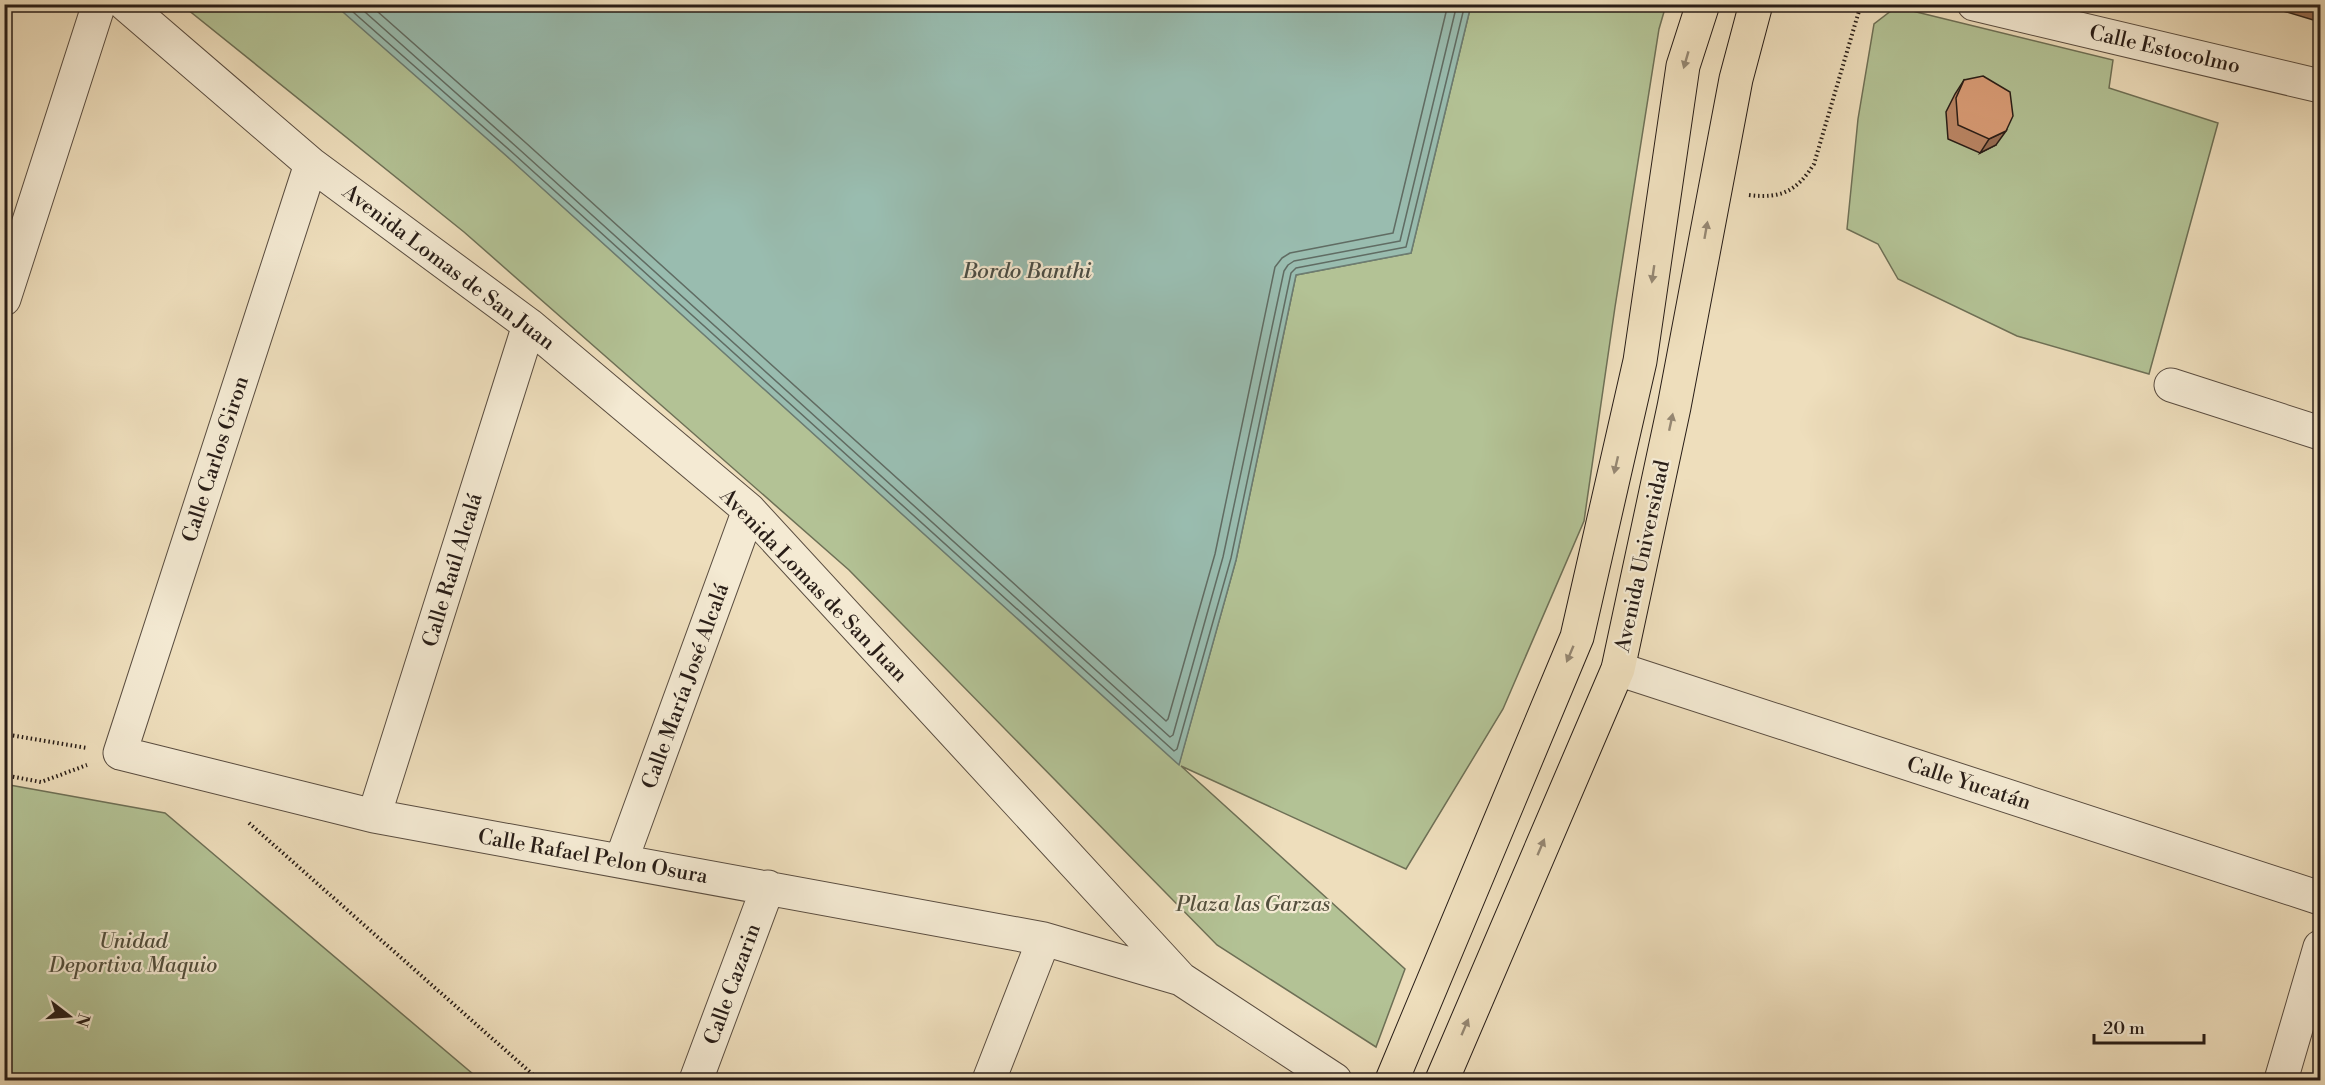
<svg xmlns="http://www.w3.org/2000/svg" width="2325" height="1085" font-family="'Libre Bodoni',serif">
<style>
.green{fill:#b3c295;stroke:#6e7056;stroke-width:1.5}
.water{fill:#99bcaf;stroke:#6c7c72;stroke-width:1.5}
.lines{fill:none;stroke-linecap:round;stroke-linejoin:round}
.shore{stroke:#606c63;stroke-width:1.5}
.minor-casing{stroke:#5a4d40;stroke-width:35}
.major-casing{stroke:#281d17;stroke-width:35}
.path{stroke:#281d17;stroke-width:4;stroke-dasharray:1.5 3;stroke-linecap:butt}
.minor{stroke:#f4ead3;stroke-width:33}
.major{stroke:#eedebc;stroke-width:33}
.wall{fill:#bb8665;stroke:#281d17;stroke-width:1.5}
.shaded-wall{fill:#986d53;stroke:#281d17;stroke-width:1.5}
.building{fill:#d99c76;stroke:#281d17;stroke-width:1.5}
.oneway{fill:#958772}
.labels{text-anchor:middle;stroke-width:4.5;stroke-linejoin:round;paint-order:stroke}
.street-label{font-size:21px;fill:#281d17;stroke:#f4ead3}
.park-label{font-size:21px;font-style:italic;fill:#524f3d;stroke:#f4ead3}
.water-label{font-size:22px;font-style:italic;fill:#4a4d45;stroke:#f4ead3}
</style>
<rect width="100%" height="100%" fill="#eedebc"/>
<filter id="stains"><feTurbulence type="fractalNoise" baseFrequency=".00333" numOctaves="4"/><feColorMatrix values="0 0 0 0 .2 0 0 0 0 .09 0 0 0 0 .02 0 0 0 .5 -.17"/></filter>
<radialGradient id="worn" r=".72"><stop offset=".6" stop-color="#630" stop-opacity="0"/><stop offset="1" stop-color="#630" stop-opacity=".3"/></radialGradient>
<path class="green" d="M182,5h154l149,131 694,628 57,-204 60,-285 115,-22 60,-248h195l-7,24 -44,278 -31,214 -81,188 -97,160 -225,-103 224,203 -29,78 -159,-102 -368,-375 -385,-338z
M1896,7l217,53 -4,28 109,35 -69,251 -132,-38 -119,-57 -20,-35 -31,-15 11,-110 16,-95z
M4,784l161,29 315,267h-475z"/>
<path class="water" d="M335,5h1136l-60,248 -115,22 -60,285 -57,205 -668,-605z"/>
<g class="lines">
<path class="shore" d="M344,4l171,151 659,596 3,-2 54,-191 60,-285 5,-5 110,-21 59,-243
M356,4l164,146 650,587 3,-2 50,-178 61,-286 4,-6 6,-4 106,-20 57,-237
M369,4l157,139 640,578 2,-2 47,-165 60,-287 7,-9 8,-5 103,-20 55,-229"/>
<g class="minor-casing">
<path id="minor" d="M125,4l186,160 218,161 220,185 432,469 154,101
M1974,4l346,82
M311,164l-191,589 254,63 670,123 137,40
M4,299l95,-295
M2171,385l149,48
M1618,669l702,229
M374,816l155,-491
M621,861l128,-351
M696,1080l72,-193
M989,1080l55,-141
M2281,1080l39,-133"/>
</g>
<g class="major-casing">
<path id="major" d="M1392,1080l185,-443 63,-276 43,-295 20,-62
M1442,1080l176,-411 56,-262 62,-328 20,-75"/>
</g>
<path class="path" d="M1749,195c32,4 48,-4 65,-31l47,-160
M4,734l83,14
M4,775l37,7 46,-17
M249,823l290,257"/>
<use href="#minor" class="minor"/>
<use href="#major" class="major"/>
</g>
<path class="wall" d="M1964,80l32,65 -16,8 -32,-14 -2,-27 9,-18z"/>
<path class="shaded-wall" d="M2260,4h60v18z
M2006,131l-10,14 -16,8 9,-14z"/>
<path class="building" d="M1983,76l27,16 3,24 -7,15 -17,8 -31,-14 -2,-27 8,-18z"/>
<defs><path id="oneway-solid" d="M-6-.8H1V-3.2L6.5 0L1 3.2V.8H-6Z" transform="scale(1.5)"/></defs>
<g class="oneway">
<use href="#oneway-solid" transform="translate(1686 60) rotate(106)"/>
<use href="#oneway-solid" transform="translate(1706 230) rotate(-80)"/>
<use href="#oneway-solid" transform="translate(1653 274) rotate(98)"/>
<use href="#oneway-solid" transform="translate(1671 422) rotate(-78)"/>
<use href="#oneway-solid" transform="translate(1616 465) rotate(103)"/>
<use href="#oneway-solid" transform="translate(1570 654) rotate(113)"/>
<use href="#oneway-solid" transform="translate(1541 847) rotate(-67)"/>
<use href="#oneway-solid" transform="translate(1465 1027) rotate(-67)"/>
</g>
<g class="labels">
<g class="street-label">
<text transform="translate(2165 49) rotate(13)" y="7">Calle Estocolmo</text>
<text transform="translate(449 267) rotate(37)" y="7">Avenida Lomas de San Juan</text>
<text transform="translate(215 459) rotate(-72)" y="7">Calle Carlos Giron</text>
<text transform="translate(1642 556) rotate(-78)" y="7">Avenida Universidad</text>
<text transform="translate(452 570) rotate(-73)" y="7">Calle Raúl Alcalá</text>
<text transform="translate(814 585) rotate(46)" y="7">Avenida Lomas de San Juan</text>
<text transform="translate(685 686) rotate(-70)" y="7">Calle María José Alcalá</text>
<text transform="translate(1969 783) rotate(18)" y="7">Calle Yucatán</text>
<text transform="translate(593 856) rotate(10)" y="7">Calle Rafael Pelon Osura</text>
<text transform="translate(732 984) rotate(-70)" y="7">Calle Cazarin</text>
</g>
<g class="park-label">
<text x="1253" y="911">Plaza las Garzas</text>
<text x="133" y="948">Unidad<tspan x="133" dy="24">Deportiva Maquio</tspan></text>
</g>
<g class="water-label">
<text x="1027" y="278">Bordo Banthi</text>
</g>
</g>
<rect width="2325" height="1085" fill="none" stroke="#eedebc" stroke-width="24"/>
<rect x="6" y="6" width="2313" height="1073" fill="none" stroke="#281d17" stroke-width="3"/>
<rect x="12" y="12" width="2301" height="1061" fill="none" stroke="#281d17" stroke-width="1.5"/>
<g transform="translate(69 1016) rotate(107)" stroke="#f4ead3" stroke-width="4.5" paint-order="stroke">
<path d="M0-4.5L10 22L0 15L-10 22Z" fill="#281d17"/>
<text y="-9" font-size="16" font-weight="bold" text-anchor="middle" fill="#281d17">N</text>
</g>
<path d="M2094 1034v9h110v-9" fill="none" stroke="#281d17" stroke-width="3"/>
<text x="2103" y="1034" font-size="18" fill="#281d17" stroke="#f4ead3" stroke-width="4.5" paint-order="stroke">20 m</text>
<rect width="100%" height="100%" filter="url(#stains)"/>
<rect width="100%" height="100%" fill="url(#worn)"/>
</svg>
